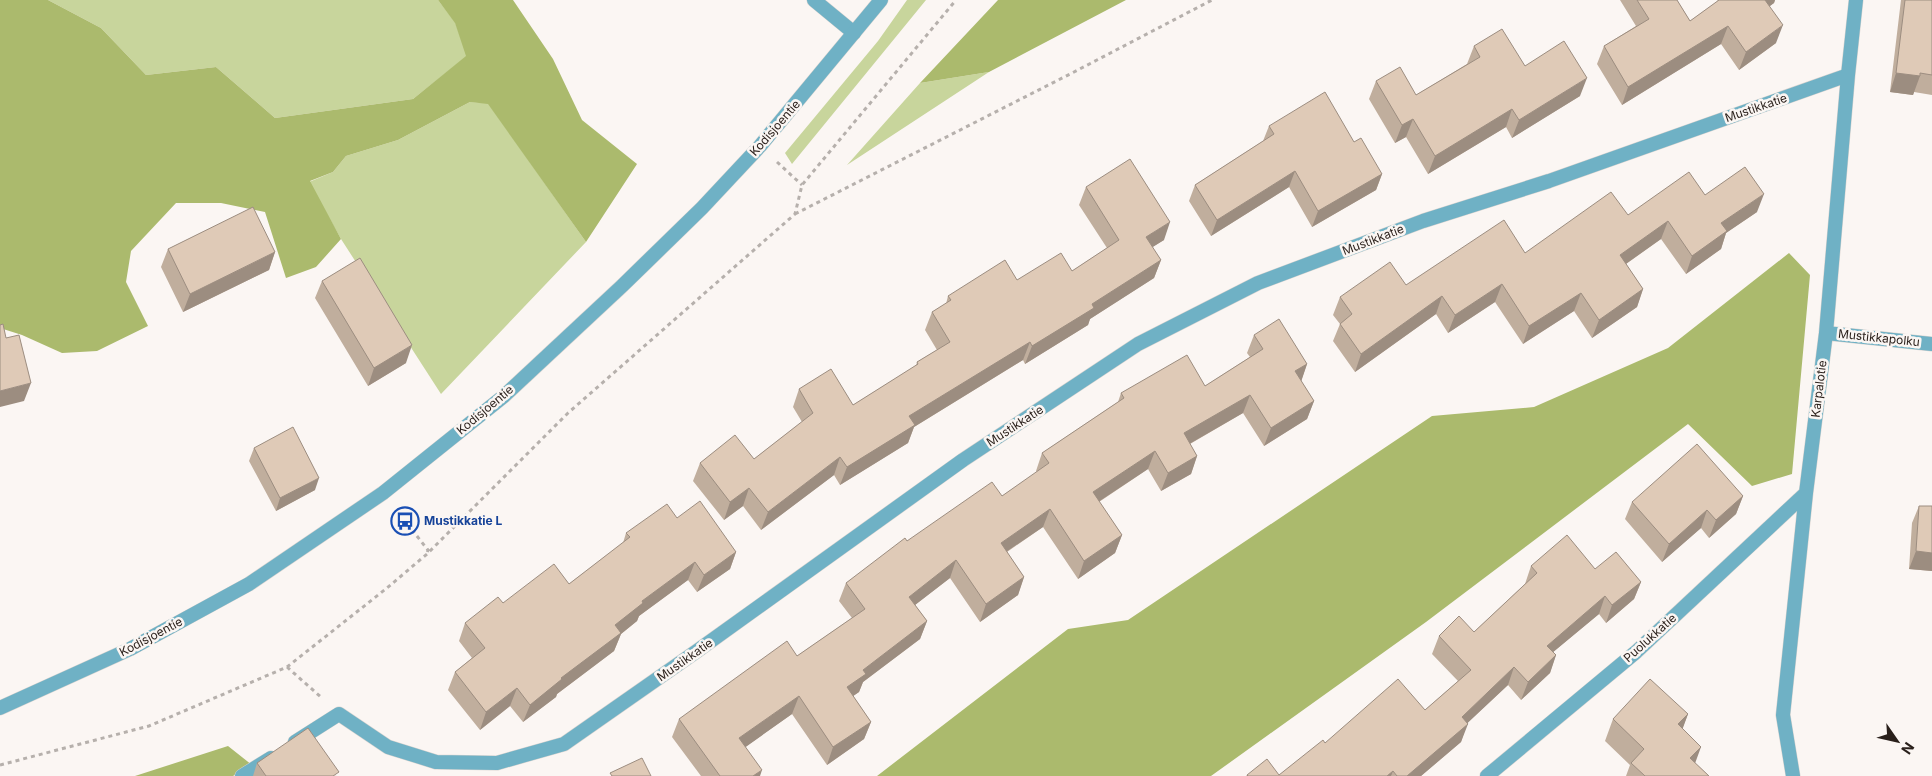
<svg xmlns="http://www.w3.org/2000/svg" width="1932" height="776" font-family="Inter,sans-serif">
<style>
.green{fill:#c8d59c}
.forest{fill:#abba6d}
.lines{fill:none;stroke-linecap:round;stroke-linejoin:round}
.service-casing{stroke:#d9d4d0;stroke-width:15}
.minor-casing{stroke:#d9d4d0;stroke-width:15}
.tertiary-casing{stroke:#d9d4d0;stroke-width:15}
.path{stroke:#b6b0ac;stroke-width:3;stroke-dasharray:4 4;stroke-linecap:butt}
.service{stroke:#6fb1c5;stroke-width:14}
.minor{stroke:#6fb1c5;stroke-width:14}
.tertiary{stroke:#6fb1c5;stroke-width:14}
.wall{fill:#c0ae9d}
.shaded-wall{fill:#9c8d80}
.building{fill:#dfcab7;stroke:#9c8d80}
.labels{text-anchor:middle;stroke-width:5;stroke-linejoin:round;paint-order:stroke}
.street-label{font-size:12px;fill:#291f1a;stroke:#fbf6f3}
.transit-label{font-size:12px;font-weight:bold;fill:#164399;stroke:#fbf6f3;text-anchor:start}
</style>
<rect width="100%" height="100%" fill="#fbf6f3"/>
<path class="green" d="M48,0h390l17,22 12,34 -54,43 -138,19 -59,-51 -70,8 -45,-47z
M907,0h19l-134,164 -7,-11 93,-112z
M989,72l-142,93 73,-82z
M470,102l18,1 98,139 -145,152 -100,-155 -32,-57 24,-10 13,-16 52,-16z"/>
<path class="forest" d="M0,0h48l53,28 45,47 70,-8 59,51 138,-19 53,-43 -11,-33 -17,-23h75l40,59 29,61 55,44 -51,78 -98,-138 -18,-2 -72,38 -52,16 -13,16 -23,9 31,58 -25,28 -30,11 -21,-66 -44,-9h-45l-45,48 -5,31 22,44 -51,25 -35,2 -40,-18 -22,-7z
M998,0h128l-137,72 -69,11z
M1789,253l21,22 -18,199 -40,12 -64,-62 -262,198 -215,154h-334l191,-147 60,-9 304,-204 102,-9 134,-59z
M228,746l24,19 -19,11h-98z"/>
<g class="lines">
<g class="service-casing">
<path id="service" d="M814,0l40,33"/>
</g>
<g class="minor-casing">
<path id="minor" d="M1826,333l106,11
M295,742l44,-28 49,33 48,15 61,1 67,-19 133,-93 266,-191 175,-116 120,-61 165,-62 126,-40 299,-106
M242,776l29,-18
M1487,776l149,-124 170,-159
M1793,776l-10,-61 23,-222 20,-160 22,-258 8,-75"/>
</g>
<g class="tertiary-casing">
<path id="tertiary" d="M0,708l130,-59 119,-65 134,-91 121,-97 118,-110 80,-78 58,-62 121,-146"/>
</g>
<path class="path" d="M777,162l25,23
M795,214l279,-142 138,-72
M397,511l31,39 -1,3
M287,667l35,31
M0,765l149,-39 138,-59 100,-79 40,-34 141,-141 227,-199 7,-29 154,-185"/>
<use href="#service" class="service"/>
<use href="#minor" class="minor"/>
<use href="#tertiary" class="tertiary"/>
</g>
<path class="wall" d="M1620,0h57l13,21 28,-20 -1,-1h58l-1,3 -5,3 7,37 -37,27 -18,-26 -99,61 -25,-41 7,-18 32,-20z
M1901,0h31v95l-18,-3 -1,3 -23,-3z
M1474,46l51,20 55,30 -68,42 -6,-11 -78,47 -22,-37 -11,6 -26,-44 7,-18 40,14 51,-31z
M1269,126l85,16 28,32 -6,16 -64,37 -23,-40 -78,49 -22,-35 6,-16 68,-44z
M1086,187l78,53 -12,7 9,13 -7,18 -64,41 -2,6 -63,39 -2,-4 -109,67 -6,16 -68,42 -6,-10 -73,55 -18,-24 -19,14 -31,-39 7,-18 54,-4 48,-37 -9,-15 6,-18 54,16 63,-39 1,-4 20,-12 -12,-20 7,-18 14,-8 2,-8 69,-16 55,-9 35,-23 -28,-43z
M1705,195l52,17 -31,21 -5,16 -35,25 -25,-35 -35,25 17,25 -6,18 -45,31 -18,-27 -51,33 -28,-42 -47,31 -12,-19 -81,58 -22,-31 7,-17 -7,-9 7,-18 66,-12 119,-32 103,-38z
M168,249l107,3 -6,18 -86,42 -22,-45z
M322,281l84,82 -38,23 -53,-88z
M1254,335l53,29 -6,17 13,20 -7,18 -43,27 -21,-33 -53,31 7,12 -6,18 -30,17 -13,-22 -49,33 23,33 -7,18 -37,26 -35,-52 -36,25 17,25 -6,18 -38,27 -30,-44 -35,27 12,16 -7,18 -57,43 -4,10 -6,4 18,26 -7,17 -37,26 -35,-51 -47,33 15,29h-59l-29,-39 7,-18 118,-63 55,-38 -13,-17 7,-18 61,-42 95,-45 35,-24 -1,-1 6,-18 76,-51 3,-9 84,-7 45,-29 -3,-4z
M254,448l61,42 -39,21 -27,-50z
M1743,496l-7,18 -27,24 -8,-10 -39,34 -37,-43 7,-17z
M1919,506h13v65l-23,-2 3,-46z
M677,518l59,34 -6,17 -33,23 -9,-12 -49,36 -2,5 -16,13 -7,17 -57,43 -1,3 -33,25 -13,-16 -30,24 -32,-40 7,-18 17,-14 -13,-17 6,-18 38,-20 66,-19 54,-41 3,-10z
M1531,566l64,3 46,13 -7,17 -28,24 -7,-9 -46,38 3,3 -6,18 -29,27 -13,-15 -41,38 -6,19 -40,34h-175l1,-1h32l46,-32 100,-33 33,-29 -26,-27 7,-18 35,-4 51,-48z
M1688,714l-6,15 13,34 14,13h-83l4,-11 -25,-24 8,-22z
M257,763l80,13h-84z"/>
<path class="shaded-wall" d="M1762,0h13l-1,3 -17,13z
M1783,25l-7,18 -37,27 7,-18z
M1728,26l-7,18 -99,61 6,-18z
M1896,73l24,3 -7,19 -23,-3z
M1587,78l-7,18 -68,42 7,-18z
M1512,109l-6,18 -78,47 7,-18z
M1413,119l-7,18 -11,6 7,-18z
M1295,171l-6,16 -78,49 6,-16z
M1382,174l-6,16 -64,37 6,-16z
M1764,194l-7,18 -31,21 -5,16 -35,25 6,-18 29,-33z
M1668,221l-7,18 -48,34 7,-18z
M1170,222l-6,18 -24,15 6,-18z
M275,252l-6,18 -86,42 7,-18z
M1161,260l-7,18 -64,41 -2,6 -63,39 7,-18 60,-42z
M1502,284l-7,18 -47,31 7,-18z
M1643,289l-6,18 -45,31 7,-18z
M1581,293l-7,18 -51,33 6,-18z
M1442,296l-6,18 -81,58 6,-18z
M1030,342l-7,18 -109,67 -6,16 -68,42 7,-18 62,-51z
M412,345l-6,18 -38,23 6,-18z
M1307,364l-6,18 -6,-11z
M31,383l-7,18 -24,6v-16z
M1250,395l-7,18 -66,38 7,-18z
M1314,401l-7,18 -43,27 7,-18z
M1155,451l-7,18 -62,41 7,-18z
M1197,456l-6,18 -30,17 7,-18z
M840,457l-6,18 -73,55 7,-18z
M319,478l-4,12 -39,21 4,-13z
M749,488l-6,18 -19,14 6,-18z
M1743,496l-7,18 -27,24 7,-18z
M1050,509l-7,18 -49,33 7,-17z
M1707,510l-6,18 -39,34 7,-18z
M1122,535l-7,18 -37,26 6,-18z
M1916,551l16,2v18l-23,-2z
M736,552l-6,17 -33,23 7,-17z
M956,560l-6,18 -48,37 7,-18z
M695,562l-7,18 -49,36 -2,5 -16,13 -7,17 -57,43 -1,3 -33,25 7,-17 31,-27 54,-53 27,-24z
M1024,577l-6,18 -38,27 6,-18z
M1641,582l-7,17 -28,24 6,-18z
M1605,596l-6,18 -59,49 7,-17z
M927,621l-7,18 -57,43 -4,10 -19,13 7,-18 16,-17z
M1556,655l-6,18 -29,27 7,-18z
M1514,667l-6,18 -50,47 10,-8 -7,18 -40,34h-14l55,-59z
M517,688l-7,18 -30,24 6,-18z
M799,696l-7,18 -59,42 6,-18z
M1688,714l-8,22 -2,-12z
M871,722l-7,17 -37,26 6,-18z
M1701,747l-8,22 -3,-11z
M762,770l-2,6h-7z
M1393,771l-2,5h-4z"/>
<path class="building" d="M1637,0h40l13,21 29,-21h46l18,25 -37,27 -18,-26 -100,61 -24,-41 45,-27z
M1905,0h27v75l-12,-2v3l-24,-3z
M1502,29l23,37 39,-25 23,37 -68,42 -7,-11 -77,47 -22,-37 -11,6 -26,-44 24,-14 16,28 64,-38 -6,-11z
M1325,92l29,50 7,-4 21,36 -64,37 -23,-40 -78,49 -22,-35 79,-51 -5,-8z
M1130,159l40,63 -24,15 15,23 -69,44 2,4 -62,38 -2,-4 -121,74 6,9 -68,42 -7,-10 -72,55 -19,-24 -19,14 -30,-39 35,-28 19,24 59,-46 -14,-24 32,-20 22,36 65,-41 -1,-2 33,-20 -18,-30 19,-12 -3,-4 57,-36 12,20 44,-27 11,18 47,-31 -33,-53z
M1745,167l19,27 -43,29 6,8 -35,25 -24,-35 -48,34 23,34 -44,31 -18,-27 -52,33 -27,-42 -47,31 -13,-19 -81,58 -21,-30 12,-10 -12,-17 50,-35 16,23 98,-65 21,33 86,-61 17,23 61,-43 16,23z
M253,207l22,45 -85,42 -22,-45z
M360,258l52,87 -38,23 -52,-87z
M1279,319l28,45 -12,7 19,30 -43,27 -21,-33 -66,38 13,23 -29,17 -13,-22 -62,41 29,43 -38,26 -34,-52 -49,34 23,34 -38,27 -30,-44 -47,37 18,24 -64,49 3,4 -19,13 24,35 -38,25 -34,-51 -60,42 23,32 -9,6h-33l-41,-57 108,-78 10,15 68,-47 -19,-26 59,-45 2,3 85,-59 10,14 47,-33 -7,-10 82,-55 -3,-5 66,-38 18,31 58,-37 -9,-14z
M3,324l3,14 13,-3 12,48 -31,8v-66z
M293,427l26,51 -39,20 -26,-50z
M1697,444l46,52 -27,24 -9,-10 -38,34 -37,-42z
M700,501l36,51 -32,23 -9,-13 -53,39 1,2 -28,22 6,8 -60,45 1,1 -32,26 -13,-17 -31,24 -31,-40 30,-24 -20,-25 33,-26 5,6 51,-39 15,20 61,-47 -4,-4 41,-29 10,14z
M1919,506h13v47l-16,-2z
M1567,535l28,34 21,-17 25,30 -29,23 -7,-9 -58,50 9,9 -28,27 -14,-15 -52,50 6,7 -61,52h-10l-4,-5 -6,5h-139l-1,-1 20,-16 12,16 44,-35 2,3 73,-64 27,31 46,-40 -32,-34 20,-20 15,16 63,-59 -6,-7z
M1650,679l38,35 -10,10 23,23 -11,11 19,18h-64l-14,-13 13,-14 -31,-30z
M308,728l31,44 -6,4h-67l-9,-13z
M642,758l9,18h-39l-2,-3z"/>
<defs>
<g id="bus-ring" transform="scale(1.4375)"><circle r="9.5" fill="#fbf6f3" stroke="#1a4fb4" stroke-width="1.5"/><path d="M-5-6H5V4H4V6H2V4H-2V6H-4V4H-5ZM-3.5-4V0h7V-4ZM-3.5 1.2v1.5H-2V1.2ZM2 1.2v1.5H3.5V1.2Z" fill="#1a4fb4"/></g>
</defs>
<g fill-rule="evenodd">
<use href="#bus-ring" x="405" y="521"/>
</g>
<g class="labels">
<g class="street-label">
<text transform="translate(1756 108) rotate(-19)" y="4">Mustikkatie</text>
<text transform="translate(775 128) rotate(-49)" y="4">Kodisjoentie</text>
<text transform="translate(1373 240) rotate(-21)" y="4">Mustikkatie</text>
<text transform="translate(1879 338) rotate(6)" y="4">Mustikkapolku</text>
<text transform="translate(1819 389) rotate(-83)" y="4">Karpalotie</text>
<text transform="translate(485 410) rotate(-40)" y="4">Kodisjoentie</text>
<text transform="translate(1015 426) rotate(-33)" y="4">Mustikkatie</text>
<text transform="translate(151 637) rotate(-28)" y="4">Kodisjoentie</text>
<text transform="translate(1650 638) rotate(-42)" y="4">Puolukkatie</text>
<text transform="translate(685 660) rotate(-35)" y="4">Mustikkatie</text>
</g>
<g class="transit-label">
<text x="424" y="525">Mustikkatie L</text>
</g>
</g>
<g transform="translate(1897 741) rotate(124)" stroke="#fbf6f3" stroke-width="4" paint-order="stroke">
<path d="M0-4L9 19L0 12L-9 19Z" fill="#291f1a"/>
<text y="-8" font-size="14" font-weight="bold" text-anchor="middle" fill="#291f1a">N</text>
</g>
</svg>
